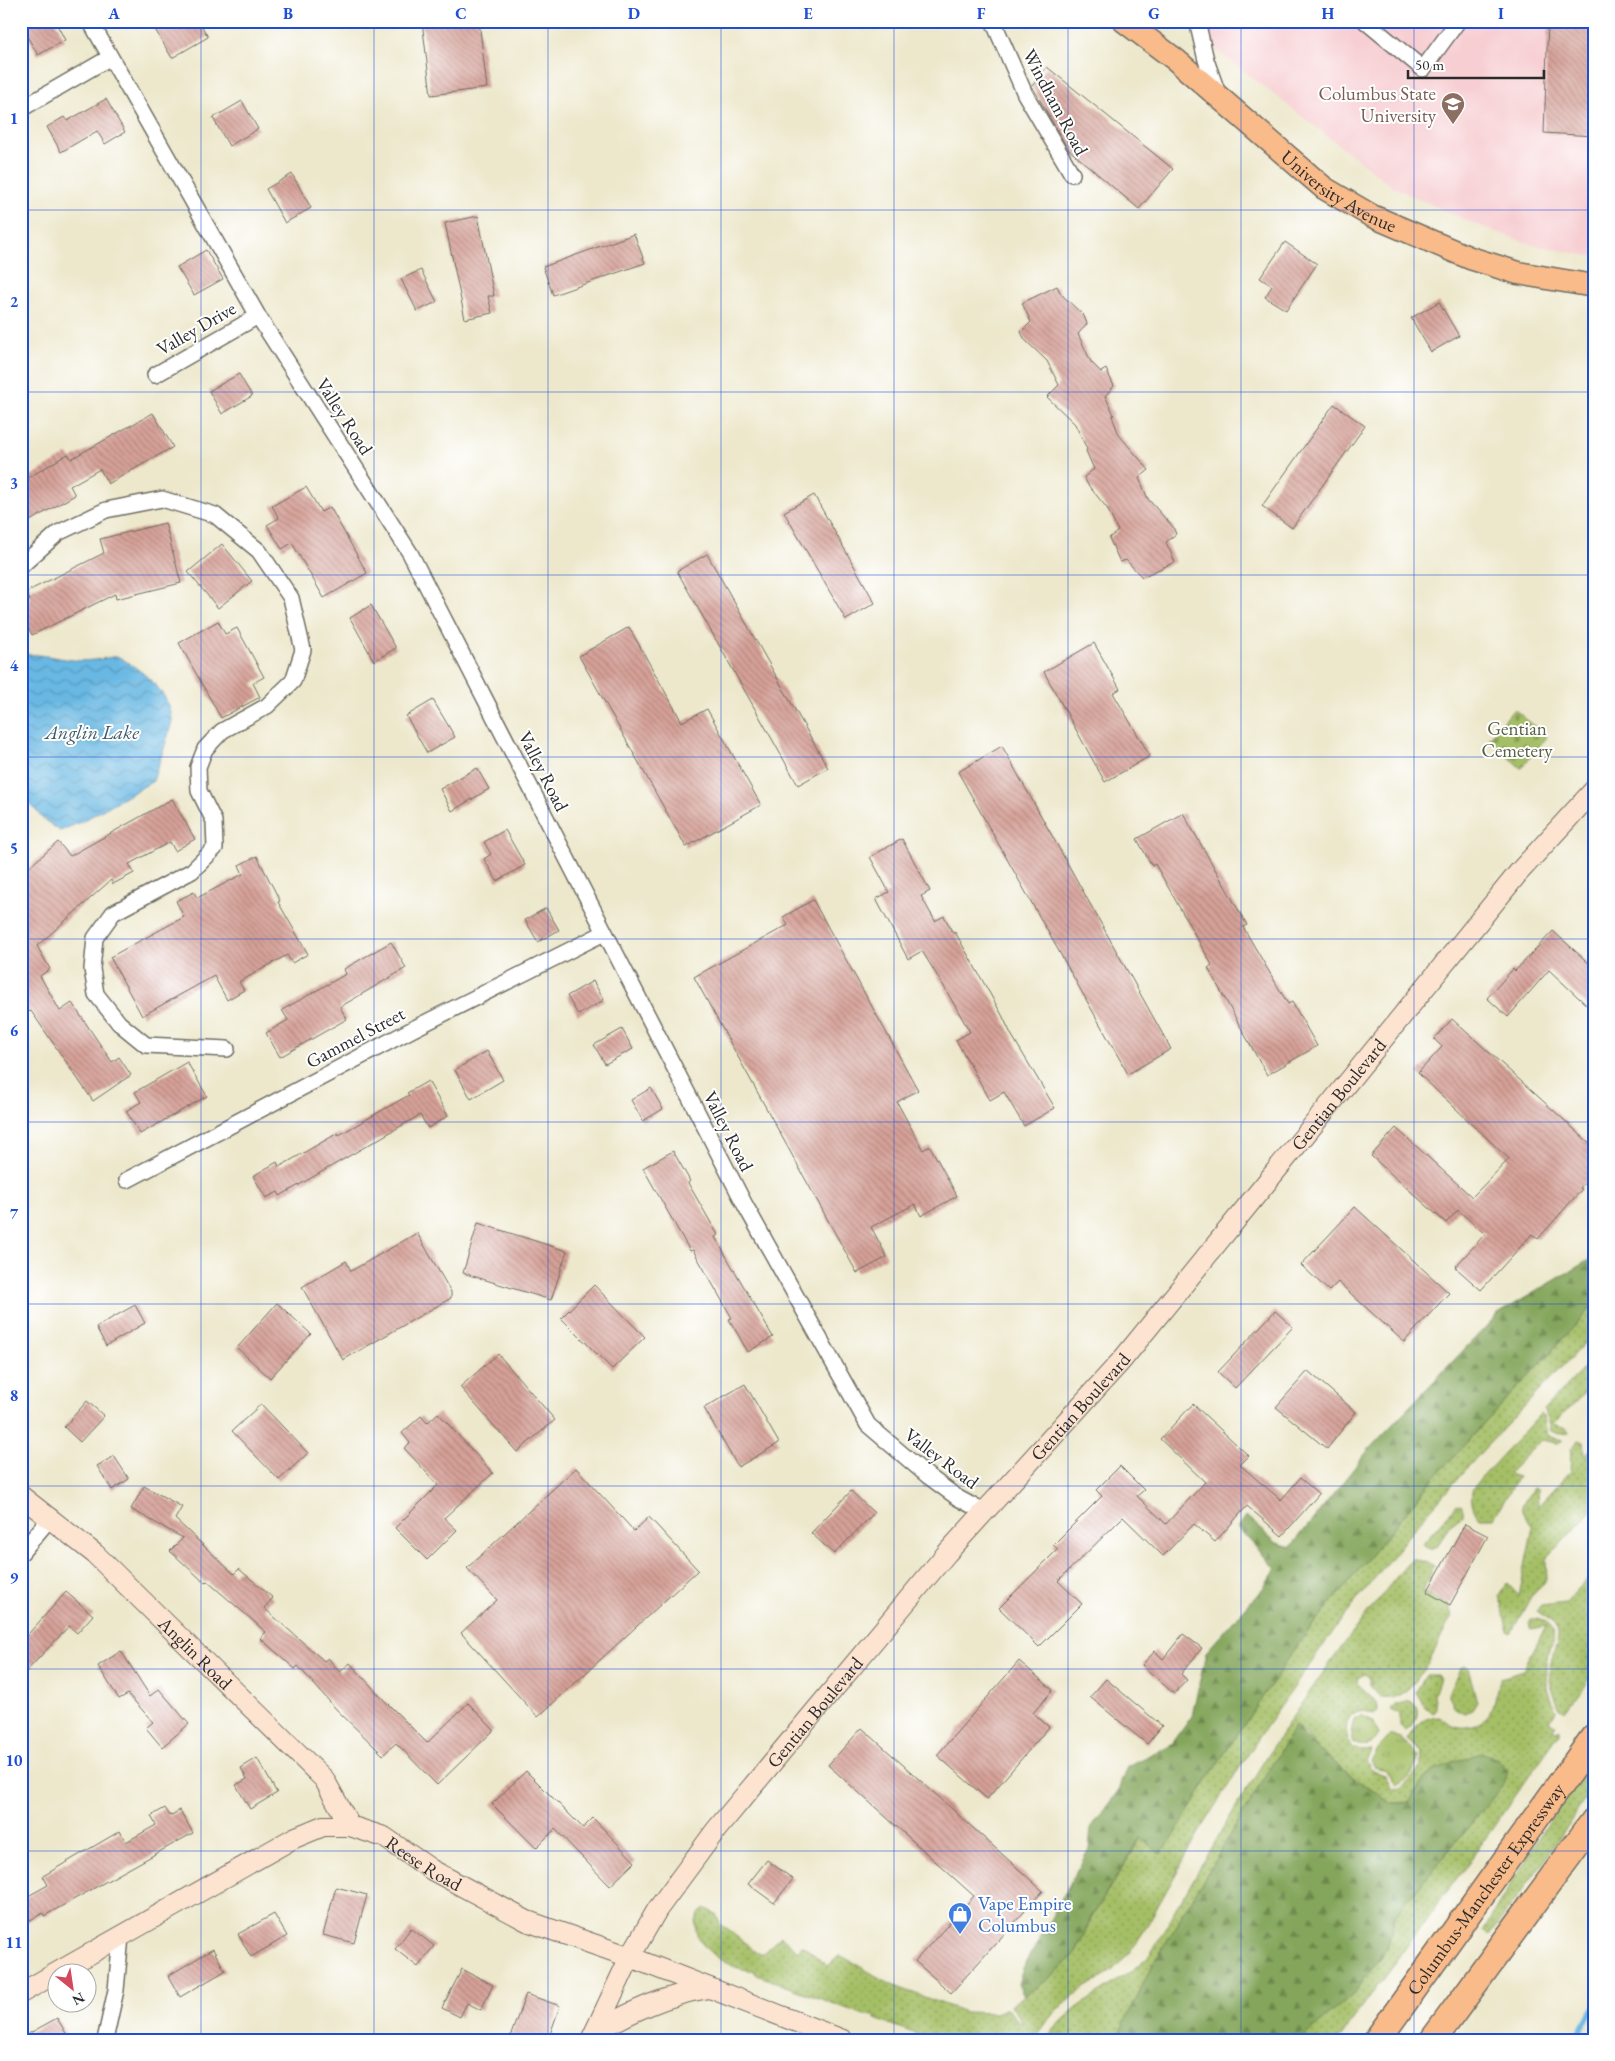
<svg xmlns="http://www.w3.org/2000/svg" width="1615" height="2061" font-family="'EB Garamond',serif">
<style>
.built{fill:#f7cfd3}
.grass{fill:url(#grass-dots);stroke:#687548}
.forest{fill:url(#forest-firs);stroke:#586843}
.cemetery{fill:url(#cemetery-stones);stroke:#687548}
.park{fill:url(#park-tufts);stroke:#687548}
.water{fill:url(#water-waves);stroke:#4a7287}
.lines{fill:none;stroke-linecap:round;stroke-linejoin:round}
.stream{stroke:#68b8e3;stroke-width:5.5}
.building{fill:url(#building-back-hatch)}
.street-casing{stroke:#6f6d63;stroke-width:18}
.secondary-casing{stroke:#6f6d63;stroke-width:22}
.primary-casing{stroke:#6f6d63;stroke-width:25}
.highway-casing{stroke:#6f6d63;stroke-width:29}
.street{stroke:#fff;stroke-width:15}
.secondary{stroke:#fde4d1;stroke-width:20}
.primary{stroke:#fabb8b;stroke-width:22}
.highway{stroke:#fabb8b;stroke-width:26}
.grid{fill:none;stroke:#1d4ed8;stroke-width:1;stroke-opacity:0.55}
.labels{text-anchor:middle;stroke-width:4;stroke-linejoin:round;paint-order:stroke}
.education-label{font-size:19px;fill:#785e54;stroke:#fff;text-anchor:end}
.street-label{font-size:19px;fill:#2b2b2b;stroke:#fff}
.park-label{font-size:19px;fill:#565f40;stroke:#fff}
.shop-label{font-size:19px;fill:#366cbe;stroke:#fff;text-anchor:start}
.water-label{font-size:20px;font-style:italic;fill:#405c6b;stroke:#fff}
.neatline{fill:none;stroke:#1d4ed8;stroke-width:2}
.grid-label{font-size:16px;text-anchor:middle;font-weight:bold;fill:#1d4ed8}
</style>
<defs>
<pattern id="grass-dots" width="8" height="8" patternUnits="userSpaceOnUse" patternTransform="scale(1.25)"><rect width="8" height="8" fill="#a5bf66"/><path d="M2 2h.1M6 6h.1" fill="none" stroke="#879b54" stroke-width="1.8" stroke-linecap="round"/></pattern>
<pattern id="forest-firs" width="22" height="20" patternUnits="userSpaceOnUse" patternTransform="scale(1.25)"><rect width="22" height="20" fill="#84a65b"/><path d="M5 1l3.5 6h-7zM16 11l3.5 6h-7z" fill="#6c874b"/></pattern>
<pattern id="cemetery-stones" width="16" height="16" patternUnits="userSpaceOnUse" patternTransform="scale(1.25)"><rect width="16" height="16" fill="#a5bf66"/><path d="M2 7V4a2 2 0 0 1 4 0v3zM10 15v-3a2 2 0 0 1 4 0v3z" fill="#879b54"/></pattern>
<pattern id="park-tufts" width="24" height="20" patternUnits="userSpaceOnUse" patternTransform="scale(1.25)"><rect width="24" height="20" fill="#a5bf66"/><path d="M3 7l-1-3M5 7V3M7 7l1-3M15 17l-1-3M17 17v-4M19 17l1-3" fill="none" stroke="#879b54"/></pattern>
<pattern id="water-waves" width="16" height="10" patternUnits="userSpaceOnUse" patternTransform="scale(1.25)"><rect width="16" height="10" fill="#68b8e3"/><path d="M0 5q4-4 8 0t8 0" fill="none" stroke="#5696b8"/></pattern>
<pattern id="building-back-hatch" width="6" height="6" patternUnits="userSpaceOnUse" patternTransform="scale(1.25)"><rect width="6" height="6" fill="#d6a198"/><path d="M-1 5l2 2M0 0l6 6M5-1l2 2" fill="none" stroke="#ae837c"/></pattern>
</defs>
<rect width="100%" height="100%" fill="#fff"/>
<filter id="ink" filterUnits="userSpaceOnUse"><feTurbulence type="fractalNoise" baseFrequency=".02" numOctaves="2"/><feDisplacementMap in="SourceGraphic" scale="10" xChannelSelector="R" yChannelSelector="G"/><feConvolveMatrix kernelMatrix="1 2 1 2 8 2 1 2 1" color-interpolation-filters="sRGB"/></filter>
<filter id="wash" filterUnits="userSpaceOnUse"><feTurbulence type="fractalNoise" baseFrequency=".0096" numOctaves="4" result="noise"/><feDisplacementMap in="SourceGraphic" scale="20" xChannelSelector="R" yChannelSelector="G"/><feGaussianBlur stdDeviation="1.12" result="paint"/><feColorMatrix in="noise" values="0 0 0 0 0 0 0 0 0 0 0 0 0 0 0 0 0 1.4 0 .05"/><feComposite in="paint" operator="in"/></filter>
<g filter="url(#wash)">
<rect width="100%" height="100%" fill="#ede8cc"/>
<path class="built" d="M1179,21h415v236l-64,-13 -56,-20 -81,-37z"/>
<path class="grass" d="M1594,1305v28l-110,116 -63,71 -79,99 -80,114 -56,87 -70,125 -24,26 -31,19 -17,14 -18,18 -13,18h-100l-58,-21v-3l-11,-1 -107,-40 -2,-5c-21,3 -65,-23 -59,-49 1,-4 5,-10 8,-13l12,6 4,10 41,31 20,-19 17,15 4,-6 26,21 12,-11 52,30 73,27 30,1 10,-4 4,1 9,13 3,-1 -10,-17 45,-32 20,-21 16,-35 49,-79 19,15 14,-17 34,-58 93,-138 133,-162z
M1594,1358v25l-40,41 12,4 3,5 -10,1 -8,-3 -3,-13 -5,-8z
M1540,1414l4,4 3,17 16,5 -5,3 -17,-3 -33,34 10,3 -24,41h-14c-8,-9 -11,-21 -6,-32z
M1579,1440l5,2 1,14 9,-9v62l-48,50 1,21 -14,13 -22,40 -3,-2 -9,-35 8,-13 12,13 14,-69c-16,-21 -14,-16 0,-39l4,1 1,17 32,-34 1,-23z
M1457,1504l5,2v10l-14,11 -11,20c-5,4 -11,2 -14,-4z
M1412,1558l21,7 -10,26 26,15 3,10c-14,25 -36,87 -70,82l-12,-13v-7l-5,-4 -6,3 -1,7 19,18 1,8 -3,4c-5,-1 -11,-4 -16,-3 -17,5 -14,27 -7,38l19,1 -5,12 4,8 15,5 7,13 9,1 20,-22 1,-16 -15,-12c7,-13 18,-23 33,-23 7,7 15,12 25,11 28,0 28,-29 36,-50l22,-7 23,-44 -14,3 -3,-6 2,-4c9,-1 18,4 22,11 2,10 -4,18 -6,27 -4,19 2,36 9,53l-7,11 7,5 -3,4 3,2 3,-3v5l-91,129 -130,177h-38l87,-92 8,-33 109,-131h-84l-11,19h-16l-27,-16 -48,-37 -13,-17 -10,-7 -144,242 -35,72h-70c27,-40 74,-53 105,-87 45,-78 89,-156 138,-231 38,-57 80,-112 123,-164z
M1594,1572v102l-28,38 -7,-5c-4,-11 -9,-22 -10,-34 0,-14 13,-33 8,-45 -4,-9 -16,-9 -21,-17l5,-5 24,-3z
M1465,1666l3,1 9,35 -5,8 -8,3 -9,-5 -7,-15 13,-25z
M1426,1675h11l3,3 -6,17 2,13 -3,4 -8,-5 -9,-15z
M1410,1701l7,5c4,11 -3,19 -12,24l-5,-4v-12l-9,-4 4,-5z
M1594,1759v26l-41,64 -63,86 -7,-4 66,-111z"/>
<path class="forest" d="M1594,1257v48l-160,173 -133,162 -93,138 -34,58 -14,18 -20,-16 -48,79 -16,35 -20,21 -32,23 -6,-12 5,-15 66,-120 2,-21 27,-37 9,-25 45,-22 20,-28 14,-64 58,-65 12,-18 -38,-41 8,-12 31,27 14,4 79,-99 128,-134z
M1295,1726l23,24 48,37 27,16h16l11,-19 16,-15 45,-16 15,4 12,13 -4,14 -109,131 -8,33 -34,46 -53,46h-184l35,-72z"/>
<path class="cemetery" d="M1514,709l33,28 -26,31 -33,-28z"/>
<path class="park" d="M1361,1715l12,6 6,13c-6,13 -13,10 -25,10l-3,-12 3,-13z
M1391,1735l9,3 19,17c-2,12 -9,25 -22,30l-10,-14 -13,-3 -3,-6 7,-13z"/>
<path class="water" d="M21,654c18,0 35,4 52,6 15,2 30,-1 44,-4 23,13 51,33 55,62 1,7 -16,52 -19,63l-72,41 -21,9 -18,-13 -21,-26z"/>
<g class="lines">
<path class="stream" d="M1573,2040l21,-32"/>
</g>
<g id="blocks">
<path class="building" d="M29,21h26l10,19 -27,15 -17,-29z
M161,21h38l9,16 -36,21 -19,-32z
M422,21h57l8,67 -56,7z
M1548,21h46v115l-50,-3z
M1047,67l126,102 -34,40 -71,-60 -36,-63z
M106,99l19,33 -20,12 -8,-13 -36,21 -14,-25 17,-10 3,4z
M242,101l16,28 -29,17 -16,-28z
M292,174l19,34 -26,15 -19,-34z
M478,216l16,80h-6l4,17 -27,6 -20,-96z
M634,234l11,29 -92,32 -10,-28z
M1285,242l32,22 -31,46 -21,-13 7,-11 -12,-8z
M206,250l17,29 -29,16 -17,-28z
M421,270l16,32 -20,9 -16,-32z
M1057,286l4,8 23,22 3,8 -9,10 13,28 10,10 5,-3 8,17 -9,10 9,19 -2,1 7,19 30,35 -10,8 9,21 25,28 3,7 -10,8 9,20 -33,15 -16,-17 -6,2 -11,-24 9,-7 -11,-23 -19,-23 -4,-8 10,-8 -8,-18 1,-2 -12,-25 -28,-27 12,-12 -12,-24 -22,-21 -4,-8 10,-10 -9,-19z
M1439,302l20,34 -28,16 -20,-34z
M239,374l13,22 -30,18 -13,-23z
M1334,404l31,22 -73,102 -30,-22z
M153,413l20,34 -65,37 -8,-15 -30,17 5,9 -54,31v-44l47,-28 3,5z
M306,487l15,25 9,-5 37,66 -43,25 -32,-55 -10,6 -15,-24 12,-7 -7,-12z
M814,495l61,108 -29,17 -62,-108z
M165,523l16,60 -65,16 -1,-5 -83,41 -11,-21v-9l9,-5 -4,-8 78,-39 -4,-14z
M222,544l30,37 -34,27 -30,-36z
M707,554l121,214 -30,17 -121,-214z
M371,605l25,43 -22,13 -24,-43z
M218,621l7,13 12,-6 27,49 -11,6 7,14 -39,21 -42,-75z
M629,627l53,95 25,-13 54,96 -75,42 -107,-191z
M1094,643l26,46 -7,4 37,63 -45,26 -61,-110z
M433,700l22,37 -28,16 -21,-37z
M1002,746l169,303 -43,25 -170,-302z
M477,768l12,21 -37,22 -12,-22z
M172,799l23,40 -20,12 -5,-9 -41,22 5,9 -21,11 -2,-4 -74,66 13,23 -10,7 20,35 12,-8 40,59 7,-5 12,18 -38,26 -62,-90 -3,1 -7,-11v-127l37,-32 12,14z
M1183,813l64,112 -4,2 45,77 4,-2 25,44 -50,29 -59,-107 4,-3 -57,-101 -3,2 -15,-27z
M505,830l20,35 -28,16 -13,-22 7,-5 -7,-12z
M902,839l28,52 -9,5 14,25 9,-5 9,17 2,-1 47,83 9,19 44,74 -31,18 -20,-34 -14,8 -34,-60 14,-8 -27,-47 -21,-34 -14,8 -32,-60 13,-7 -19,-35z
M257,856l23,45 -2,1 30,52 -16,9 -5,-8 -48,27 5,8 -17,10 -13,-24 -72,40 -32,-59 74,-40 -8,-16 18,-9 3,6 46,-24 -4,-9z
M813,900l105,190 -21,12 26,48 7,-4 27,50 -36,20 -6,-12 -44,23 16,30 -30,16 -163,-296 94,-52 -5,-8z
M546,908l13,22 -21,12 -13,-22z
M1553,931l41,37v44l-45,-42 -41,47 -21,-19 26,-29 2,2z
M391,942l15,26 -66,39 7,12 -67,38 -14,-24 22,-13 -6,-10 64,-36 -2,-5z
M593,981l11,19 -26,15 -11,-19z
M1452,1019l142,128v26l-14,15 2,1 -44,50 -6,-5 -51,56 -26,-23 30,-33 -27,-24 -12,13 -75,-67 25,-28 76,69 37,-38 -91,-86 24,-26 -8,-8z
M622,1029l11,20 -28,15 -11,-19z
M487,1051l16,29 -32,19 -16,-29z
M187,1062l20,34 -67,38 -14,-23 15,-9 -6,-10z
M428,1081l20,35 -20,12 -8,-13 -140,81 -2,-4 -12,6 -13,-22 24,-14 2,5 59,-34 1,2 70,-40 -2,-2z
M651,1088l12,21 -20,12 -12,-21z
M673,1151l17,30 -2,2 30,52 -3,2 58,100 -25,15 -19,-33 3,-1 -39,-68 -3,1 -47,-83z
M1355,1207l94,86 -45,49 -66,-60 -9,9 -28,-26z
M478,1223l89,28 -16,49 -88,-27z
M417,1233l34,59v6l-108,62 -41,-73 44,-26 5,10z
M594,1285l51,52 -33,32 -51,-51z
M277,1303l34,31 -41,44 -33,-30z
M135,1305l10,18 -39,23 -10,-19z
M1275,1311l18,16 -58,61 -17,-16z
M498,1354l57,66 -38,32 -57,-65z
M1308,1371l48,41 -29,37 -51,-42z
M745,1384l34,59 -41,24 -34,-59z
M87,1401l17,15 -24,26 -16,-15z
M261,1404l47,49 -29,27 -47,-49z
M1193,1404l56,52 -9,9 41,35 19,-22 19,16 -37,42 -35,-30 -32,36 -21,-18 -31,32 -40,-39 -65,64 24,23 -43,43 -40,-39 59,-59 -5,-4 49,-49 -6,-6 24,-24 24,24 -7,6 29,28 39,-42 -45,-43z
M438,1413l55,60 -49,45 13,12 -30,30 -32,-32 43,-43 -34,-37 6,-5 -8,-10 19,-17 6,7z
M114,1456l15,23 -17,11 -15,-24z
M576,1468l58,63 15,-14 49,53 -160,147 -77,-84 36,-33 -30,-32z
M144,1486l38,21 -7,12 59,55 5,-5 34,29 -9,10 60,53 4,-3 12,14 10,-9 33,36 44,44 41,-40 26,27 -57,55 -41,-42 -13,12 -46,-45 -39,-44 -3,3 -35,-31 6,-6 -59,-51 -2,2 -35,-32 13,-13 -52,-29z
M851,1491l23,22 -40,41 -23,-21z
M1465,1524l23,12 -38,69 -23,-13z
M66,1592l27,23 -16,18 -8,-7 -48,51v-35z
M1183,1634l19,14 -21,26 6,6 -13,14 -32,-29 13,-14 8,8z
M121,1651l29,45 9,-7 30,35 -27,23 -16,-19 7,-6 -25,-28 -9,5 -21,-33z
M1019,1661l34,29 -20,23 16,14 -62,72 -50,-44z
M1106,1679l56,47 -15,18 -57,-47z
M862,1728l181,163 -92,102 -36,-32 59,-65 -146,-131z
M257,1758l20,35 -27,16 -14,-24 11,-6 -6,-11z
M526,1771l57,57 10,-10 42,44 -25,24 -55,-57 -19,19 -44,-44z
M165,1808l5,8 10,-6 13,23 -149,83 -1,-3 -22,12v-25l27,-15 -5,-9 77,-45 6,11 30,-17 -5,-9z
M767,1860l26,19 -19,24 -26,-19z
M336,1887l31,8 -13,48 -31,-8z
M274,1914l13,22 -36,21 -13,-23z
M411,1928l23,18 -16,21 -23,-18z
M213,1949l12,22 -45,26 -12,-21z
M462,1969l31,16 -12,25 -14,-7 -7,14 -18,-9z
M526,1994l34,12 -12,34h-39z
M57,2018l13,22h-49v-2z"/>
</g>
</g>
<g filter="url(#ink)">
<use href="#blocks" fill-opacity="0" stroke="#6f6d63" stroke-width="1"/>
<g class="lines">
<g class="street-casing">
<path id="street" d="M90,21l168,295 152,237 335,652 123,220 60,51 30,22 26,14
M993,21l32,73 47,80
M1197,21l9,39 12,34
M1365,21l58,48 35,-48
M1140,33l10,-12
M21,109l88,-51
M155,375l103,-59
M21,566l37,-33 48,-23 56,-11 53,16 44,36 32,47 12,52 -10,31 -26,25 -45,25 -17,18 -7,18 1,24 15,30 1,27 -23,23 -79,42 -18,25 -3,31 4,25 23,29 27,22 81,4
M127,1180l286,-151 191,-96
M21,1553l30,-36
M105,2040l11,-50 5,-54"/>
</g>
<g class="secondary-casing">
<g id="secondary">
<path id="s1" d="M21,1496l74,58 229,225 26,47"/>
<path id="s2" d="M21,1993l273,-155 29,-12h27l34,11 48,33 95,51 103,36 213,83"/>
<path d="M595,2032c37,-21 71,-37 114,-44"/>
<path id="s3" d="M591,2040l39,-83 27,-47 59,-80 231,-277 175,-193 397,-488 75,-82"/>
</g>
</g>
<g class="primary-casing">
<g id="primary">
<path id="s4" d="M1124,21l52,39 148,128 48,28 98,42 48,15 76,13"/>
</g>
</g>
<g class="highway-casing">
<g id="highway">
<path id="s5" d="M1377,2040l217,-303"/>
<path d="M1433,2040l161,-219"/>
</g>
</g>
<use href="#street" class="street"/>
<use href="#secondary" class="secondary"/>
<use href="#primary" class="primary"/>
<use href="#highway" class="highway"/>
</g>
</g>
<path class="grid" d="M201,21v2019M374,21v2019M548,21v2019M721,21v2019M894,21v2019M1068,21v2019M1241,21v2019M1414,21v2019M21,210h1573M21,392h1573M21,575h1573M21,757h1573M21,939h1573M21,1122h1573M21,1304h1573M21,1486h1573M21,1669h1573M21,1851h1573"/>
<defs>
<g id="university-pin" transform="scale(1.25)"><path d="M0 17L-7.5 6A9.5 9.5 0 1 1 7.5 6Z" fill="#8d6e63" stroke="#fff"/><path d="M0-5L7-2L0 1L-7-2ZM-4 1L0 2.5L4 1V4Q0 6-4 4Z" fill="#fff"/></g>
<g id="shop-pin" transform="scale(1.25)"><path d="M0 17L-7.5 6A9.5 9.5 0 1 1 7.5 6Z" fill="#3f7fe0" stroke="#fff"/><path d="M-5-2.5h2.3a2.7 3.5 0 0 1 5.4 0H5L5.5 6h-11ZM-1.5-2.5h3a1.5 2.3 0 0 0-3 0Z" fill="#fff"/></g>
</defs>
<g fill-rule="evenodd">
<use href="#university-pin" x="1453" y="104"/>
<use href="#shop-pin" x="960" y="1914"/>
</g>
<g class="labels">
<g class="education-label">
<text x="1436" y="100">Columbus State<tspan x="1436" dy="22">University</tspan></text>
</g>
<g class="street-label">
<text transform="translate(1056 102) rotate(62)" y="7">Windham Road</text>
<text dy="7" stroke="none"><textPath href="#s4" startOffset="275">University Avenue</textPath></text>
<text transform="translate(196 328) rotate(-30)" y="7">Valley Drive</text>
<text transform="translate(345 416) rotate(57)" y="7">Valley Road</text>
<text transform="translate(544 771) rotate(63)" y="7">Valley Road</text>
<text transform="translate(355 1037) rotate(-28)" y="7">Gammel Street</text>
<text dy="7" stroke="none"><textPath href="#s3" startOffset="1209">Gentian Boulevard</textPath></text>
<text transform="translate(729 1131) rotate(63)" y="7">Valley Road</text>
<text dy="7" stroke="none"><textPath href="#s3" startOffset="804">Gentian Boulevard</textPath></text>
<text transform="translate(942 1458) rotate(37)" y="7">Valley Road</text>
<text dy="7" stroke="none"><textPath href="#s1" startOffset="235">Anglin Road</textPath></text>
<text dy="7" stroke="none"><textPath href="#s3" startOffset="399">Gentian Boulevard</textPath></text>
<text dy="7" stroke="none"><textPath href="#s2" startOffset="456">Reese Road</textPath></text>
<text dy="7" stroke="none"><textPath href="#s5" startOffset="186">Columbus-Manchester Expressway</textPath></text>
</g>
<g class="park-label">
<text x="1517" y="735">Gentian<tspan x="1517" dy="22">Cemetery</tspan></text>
</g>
<g class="shop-label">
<text x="978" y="1910">Vape Empire<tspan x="978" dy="22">Columbus</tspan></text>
</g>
<g class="water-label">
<text x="92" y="739">Anglin Lake</text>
</g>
</g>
<rect width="1615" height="2061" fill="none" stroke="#fff" stroke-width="55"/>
<g transform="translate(72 1988) rotate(150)"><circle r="24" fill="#ffffff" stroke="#aaaaaa"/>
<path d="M0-4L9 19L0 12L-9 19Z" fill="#d1495b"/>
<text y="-8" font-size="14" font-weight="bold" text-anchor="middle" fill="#2b2b2b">N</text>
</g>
<path d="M1408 70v8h136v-8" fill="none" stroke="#2b2b2b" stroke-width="2.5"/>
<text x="1415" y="70" font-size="15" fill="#2b2b2b" stroke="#ffffff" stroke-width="4" paint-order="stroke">50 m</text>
<rect x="28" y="28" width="1560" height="2006" class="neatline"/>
<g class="grid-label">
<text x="114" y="19">A</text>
<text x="288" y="19">B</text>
<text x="461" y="19">C</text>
<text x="634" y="19">D</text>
<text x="808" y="19">E</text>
<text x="981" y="19">F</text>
<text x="1154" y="19">G</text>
<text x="1328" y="19">H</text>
<text x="1501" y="19">I</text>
<text x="14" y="124">1</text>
<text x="14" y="307">2</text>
<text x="14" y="489">3</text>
<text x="14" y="671">4</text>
<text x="14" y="854">5</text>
<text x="14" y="1036">6</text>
<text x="14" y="1219">7</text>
<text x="14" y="1401">8</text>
<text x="14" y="1583">9</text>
<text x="14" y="1766">10</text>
<text x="14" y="1948">11</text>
</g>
</svg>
